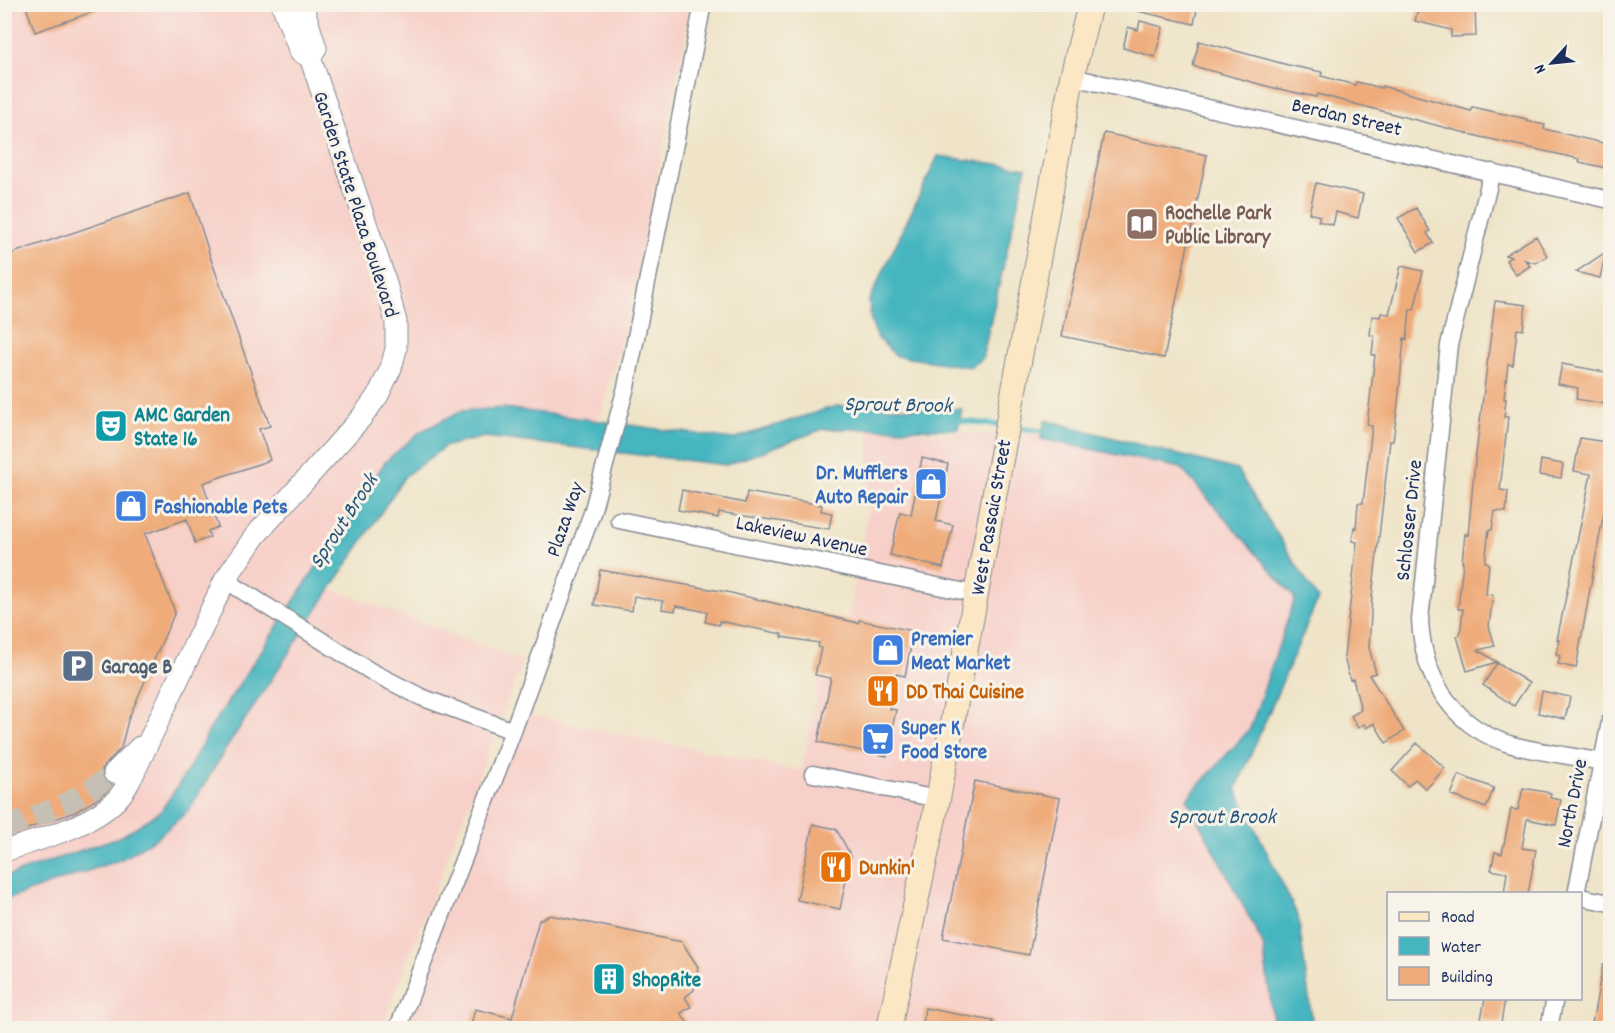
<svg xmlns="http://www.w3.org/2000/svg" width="1615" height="1033" font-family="Dekko,sans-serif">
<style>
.built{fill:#f7d0c9}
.water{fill:#45b5bf;stroke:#30728e;stroke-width:1.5}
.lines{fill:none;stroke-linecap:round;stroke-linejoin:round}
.stream{stroke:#45b5bf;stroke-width:5}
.building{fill:#efab79}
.tertiary-tunnel{stroke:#c5c0b3;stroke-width:21;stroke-dasharray:21 10;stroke-linecap:butt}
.minor-casing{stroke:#858a93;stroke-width:19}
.tertiary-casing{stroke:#858a93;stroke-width:23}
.secondary-casing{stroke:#858a93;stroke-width:26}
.minor{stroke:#fff;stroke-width:16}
.tertiary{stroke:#fff;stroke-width:21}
.secondary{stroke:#fbe7c3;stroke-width:24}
.labels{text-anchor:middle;stroke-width:6;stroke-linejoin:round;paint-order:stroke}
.street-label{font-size:21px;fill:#1b2f5e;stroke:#f7f3e8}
.education-label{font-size:21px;font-weight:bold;fill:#785e54;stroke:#f7f3e8;text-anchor:start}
.culture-label{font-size:21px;font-weight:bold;fill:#0d838f;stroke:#f7f3e8;text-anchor:start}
.shop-label{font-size:21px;font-weight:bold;fill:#366cbe;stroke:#f7f3e8;text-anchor:start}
.service-label{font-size:21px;font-weight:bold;fill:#4e5e75;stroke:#f7f3e8;text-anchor:start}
.food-label{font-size:21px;font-weight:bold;fill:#c56008;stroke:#f7f3e8;text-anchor:start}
.water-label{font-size:22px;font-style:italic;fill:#28577b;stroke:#f7f3e8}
</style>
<rect width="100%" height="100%" fill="#f7f3e8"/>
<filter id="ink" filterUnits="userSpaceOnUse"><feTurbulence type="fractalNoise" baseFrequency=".0167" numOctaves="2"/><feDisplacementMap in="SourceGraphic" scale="12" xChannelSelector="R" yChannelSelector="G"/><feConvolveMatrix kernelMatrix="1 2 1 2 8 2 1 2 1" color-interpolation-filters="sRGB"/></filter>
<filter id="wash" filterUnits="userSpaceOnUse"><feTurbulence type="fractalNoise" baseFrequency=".008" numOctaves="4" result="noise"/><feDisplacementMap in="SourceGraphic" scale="24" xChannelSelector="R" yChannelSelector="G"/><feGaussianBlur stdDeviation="1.35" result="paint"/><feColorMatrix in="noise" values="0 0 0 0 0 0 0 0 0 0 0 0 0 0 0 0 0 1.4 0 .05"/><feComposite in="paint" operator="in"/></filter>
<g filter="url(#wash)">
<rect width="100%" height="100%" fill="#efe4c8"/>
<path class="built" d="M5,5h687l-63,306 -30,110 -95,-13 -43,3 -41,21 -35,30 -77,118 215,81 -141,367h-377z
M1007,426l36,5 138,36 114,131 -45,131 -63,69 76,147 11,83h-876l121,-315 283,58 17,-92 17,4 22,-114 11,-66 -1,-74 137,7z"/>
<path class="water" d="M938,156l88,12 -44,191 -11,8 -75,-11 -18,-18 -7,-16 -2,-21z
M836,406l126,3 -4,20h-135l-97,36 -241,-28 -39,9 -41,30 -180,274 -36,60 -31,27 -36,22 -117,41 -1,-23 118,-41 39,-25 27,-41 22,-41 175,-267 35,-30 41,-21 43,-3 229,31z
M1045,420l192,50 81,129 -82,190 62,127 15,112h-39l-11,-84 -76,-146 63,-69 45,-131 -114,-130 -140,-29z"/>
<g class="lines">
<path class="stream" d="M952,420l48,5
M1012,427l31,4"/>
</g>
<g id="blocks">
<path class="building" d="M25,4h82v3l-72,25z
M1137,4h61l-4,20 -57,-13z
M1419,4h56l1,32 -25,1v-7l-36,-9z
M1140,21l23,6 -8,30 -32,-9 5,-21 10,3z
M1199,41l89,24 34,7 -1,4 34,9 1,-3 26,6v-2l89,25 1,-4 55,12 -1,2 19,4 -1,4 67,16v24l-32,-7 1,-3 -99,-22 -164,-43 -1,3 -46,-10 -77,-21z
M1104,133l103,22 -43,203 -102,-22z
M1316,183l47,11 -5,24 -22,-6 -3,13 -15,-4 2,-5 -11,-3z
M190,193l22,69 58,164 -11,3 11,31 -67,23 15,44 -10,4 2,6 -15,6 -8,-24 -42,15 30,78 -47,108 -7,28 -19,21v8l3,5 6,3 -1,3 -11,10 -24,14 -71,25v-581z
M1416,208l14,23 -3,2 6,10 -15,9 -20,-34z
M1536,236l11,20 -11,7 -11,-3 5,6 -14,9 -10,-15 5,-3 -6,-2z
M1606,252l-6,26 -24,-6z
M1401,266l22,5 -9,39 -4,-1 -3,30 -3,-1 -6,65 -5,38h-3l-18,156 -3,51 7,25 -7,2 35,56 -18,12 -12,-20 -8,5 -2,-4 -6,4 -7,-12 10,-6 -8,-31 -3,1 -6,-23 13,-115 -5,-1 2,-14 2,1 2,-25h5l9,-77 -5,-1 8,-70h-3l2,-19 -4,-1 2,-19 8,1 1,-4 8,1z
M1495,301l31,4 -3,25 -6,-1 -4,36 -5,-1 -4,35h2l-2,18h4l-8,73 8,1 -2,21 -11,-1 -3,19h-3l-4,32 4,1 -3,31 7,1 -4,31 6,20 -17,4 19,12 -30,9 -10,-35 3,-1 3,-26h-5l5,-47h-1l3,-28 3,1 7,-73z
M1562,364l49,9v32l-35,-6 2,-11 -20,-4z
M1580,438l31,5v33l-4,35h-2l-3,11 -26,146 -18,-4 2,-8 -4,-1 3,-15h-2l34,-166 -17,-3z
M922,458l26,6 -12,57 17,4 -10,43 -53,-13 10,-43 11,3z
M1541,460l22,4 -2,14 -22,-3z
M682,490l63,13 2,-11 75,13 -1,6 11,2 -3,16 -110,-17 -1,6 -40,-8z
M600,570l127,22 131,31 1,-3 55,11 -9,45 -9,-2 -7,35 7,1 -9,46 -69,-14 13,-64 -16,-3 6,-27 -3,-1 1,-4 -37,-6v-3l-63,-13v4l-14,-3 2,-10 -31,-6 -1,5 -13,-2 1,-8 -29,-5 -2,15 -38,-6z
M1497,663l32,20 -15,23 -31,-21z
M1542,691l28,6 -5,22 -27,-6z
M1417,743l28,25 -19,21 -11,-10 -7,7 -16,-15z
M1459,775l35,13 -8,20 -35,-13z
M975,781l85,17 -31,157 -86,-17z
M1523,788l28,5 -1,5 11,2 -5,25 -29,-6 -5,29 14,2 -8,44h-24l3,-21 -16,-3 4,-18 7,2 9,-45 7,1z
M813,824l23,5 15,27 -11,53 -43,-9z
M550,915l132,27 16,25 -4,23 -9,7 6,10 -10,6 10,16h-221l5,-20 37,9 27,-98z
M1603,964h8v65h-20z
M1485,999h20l-4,24 -20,-4z
M925,1008l68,13v8h-71z"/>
</g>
</g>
<g filter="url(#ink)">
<use href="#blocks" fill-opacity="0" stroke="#858a93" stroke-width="1.5"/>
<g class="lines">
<path class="tertiary-tunnel" d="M4,827c42,-14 75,-27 110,-54"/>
<g class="minor-casing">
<path id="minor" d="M1072,77l538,123
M1492,172l-43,173 -29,275c3,60 35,110 96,126 28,7 58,10 86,16
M619,520l357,74
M225,580l147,92 49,25 92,34
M813,774l125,25
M1576,894l34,-172
M1580,897l30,6
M398,1028l115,-297 79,-218 34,-126 77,-383
M1549,1028l6,-30"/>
</g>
<g class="tertiary-casing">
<path id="tertiary" d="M302,4l14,44 -6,9
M114,773l26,-26
M4,851c35,-12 89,-25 114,-53 9,-10 15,-23 21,-36l86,-182 30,-44 107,-119 16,-22 13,-27 5,-19v-27l-11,-42 -75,-223 -10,-5 -18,-48"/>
</g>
<g class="secondary-casing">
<path id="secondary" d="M889,1028l49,-229 134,-722 18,-73"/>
</g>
<use href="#minor" class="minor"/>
<use href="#tertiary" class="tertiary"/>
<use href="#secondary" class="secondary"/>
</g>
</g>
<defs>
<g id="library-square" transform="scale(1.725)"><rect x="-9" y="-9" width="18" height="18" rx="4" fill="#8d6e63" stroke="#f7f3e8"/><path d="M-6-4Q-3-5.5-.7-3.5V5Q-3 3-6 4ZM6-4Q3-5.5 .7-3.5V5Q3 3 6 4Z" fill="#fff"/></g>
<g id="theatre-square" transform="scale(1.725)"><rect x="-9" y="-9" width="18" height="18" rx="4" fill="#0f9aa8" stroke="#f7f3e8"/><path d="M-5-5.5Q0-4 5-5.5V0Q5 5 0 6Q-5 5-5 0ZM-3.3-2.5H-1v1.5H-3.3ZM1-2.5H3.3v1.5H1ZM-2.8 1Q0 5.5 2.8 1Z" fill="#fff"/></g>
<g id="shop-square" transform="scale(1.725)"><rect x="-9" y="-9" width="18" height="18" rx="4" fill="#3f7fe0" stroke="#f7f3e8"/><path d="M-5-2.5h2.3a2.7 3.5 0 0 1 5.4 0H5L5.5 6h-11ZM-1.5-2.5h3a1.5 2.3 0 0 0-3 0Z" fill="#fff"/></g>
<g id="parking-square" transform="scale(1.725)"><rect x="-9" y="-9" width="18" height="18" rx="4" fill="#5c6f8a" stroke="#f7f3e8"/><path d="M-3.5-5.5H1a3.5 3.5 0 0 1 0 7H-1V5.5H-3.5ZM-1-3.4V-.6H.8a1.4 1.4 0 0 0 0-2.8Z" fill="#fff"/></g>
<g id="restaurant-square" transform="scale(1.725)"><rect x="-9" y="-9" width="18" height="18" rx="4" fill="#e8710a" stroke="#f7f3e8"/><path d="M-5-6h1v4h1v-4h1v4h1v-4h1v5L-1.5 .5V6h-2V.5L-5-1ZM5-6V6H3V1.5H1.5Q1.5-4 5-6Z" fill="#fff"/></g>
<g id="supermarket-square" transform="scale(1.725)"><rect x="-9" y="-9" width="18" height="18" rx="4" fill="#3f7fe0" stroke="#f7f3e8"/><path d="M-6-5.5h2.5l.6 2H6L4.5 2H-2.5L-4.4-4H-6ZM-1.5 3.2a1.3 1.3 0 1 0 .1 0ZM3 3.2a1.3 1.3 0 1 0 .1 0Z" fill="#fff"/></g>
<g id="building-square" transform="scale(1.725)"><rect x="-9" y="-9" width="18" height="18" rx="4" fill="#0f9aa8" stroke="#f7f3e8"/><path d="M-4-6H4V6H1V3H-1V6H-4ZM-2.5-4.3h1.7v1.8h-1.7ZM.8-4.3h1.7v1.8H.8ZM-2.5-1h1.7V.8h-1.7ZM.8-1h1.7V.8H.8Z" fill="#fff"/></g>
</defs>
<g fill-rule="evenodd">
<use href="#library-square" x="1142" y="224"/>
<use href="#theatre-square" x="111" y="426"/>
<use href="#shop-square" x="931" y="484"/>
<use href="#shop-square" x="131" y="506"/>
<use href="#shop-square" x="888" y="650"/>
<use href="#parking-square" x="78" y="666"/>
<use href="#restaurant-square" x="883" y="691"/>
<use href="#supermarket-square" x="878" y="739"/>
<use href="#restaurant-square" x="836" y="867"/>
<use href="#building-square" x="609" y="979"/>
</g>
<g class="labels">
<g class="street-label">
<text transform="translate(1347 116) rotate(13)" y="7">Berdan Street</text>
<text transform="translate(357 204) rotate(72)" y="7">Garden State Plaza Boulevard</text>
<text transform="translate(990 517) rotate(-80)" y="7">West Passaic Street</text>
<text transform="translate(564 519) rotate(-71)" y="7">Plaza Way</text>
<text transform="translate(1408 520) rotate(-84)" y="7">Schlosser Drive</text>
<text transform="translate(802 535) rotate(12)" y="7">Lakeview Avenue</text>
<text transform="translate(1571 803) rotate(-79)" y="7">North Drive</text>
</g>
<g class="education-label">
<text x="1165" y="219">Rochelle Park<tspan x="1165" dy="24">Public Library</tspan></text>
</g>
<g class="culture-label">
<text x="134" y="421">AMC Garden<tspan x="134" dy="24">State 16</tspan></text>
<text x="632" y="986">ShopRite</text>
</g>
<g class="shop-label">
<text x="908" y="479" text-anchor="end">Dr. Mufflers<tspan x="908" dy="24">Auto Repair</tspan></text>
<text x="154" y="513">Fashionable Pets</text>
<text x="911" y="645">Premier<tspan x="911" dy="24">Meat Market</tspan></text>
<text x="901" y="734">Super K<tspan x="901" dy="24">Food Store</tspan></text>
</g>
<g class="service-label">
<text x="101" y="673">Garage B</text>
</g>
<g class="food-label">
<text x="906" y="698">DD Thai Cuisine</text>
<text x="859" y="874">Dunkin'</text>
</g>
<g class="water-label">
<text transform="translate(898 403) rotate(1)" y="8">Sprout Brook</text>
<text transform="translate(342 520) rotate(-57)" y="8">Sprout Brook</text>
<text x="1222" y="823">Sprout Brook</text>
</g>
</g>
<rect width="1615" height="1033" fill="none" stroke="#f7f3e8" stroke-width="24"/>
<rect x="1387" y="892" width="195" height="108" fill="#f7f3e8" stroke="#9fa5b1" stroke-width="1.5"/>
<rect x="1399" y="912" width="30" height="9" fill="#fbe7c3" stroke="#9fa5b1" stroke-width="1.5"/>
<text x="1441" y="922" font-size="18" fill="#1b2f5e">Road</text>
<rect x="1399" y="937" width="30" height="18" fill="#45b5bf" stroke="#9fa5b1" stroke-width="1.5"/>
<text x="1441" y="952" font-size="18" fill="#1b2f5e">Water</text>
<rect x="1399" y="967" width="30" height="18" fill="#efab79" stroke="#9fa5b1" stroke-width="1.5"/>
<text x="1441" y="982" font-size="18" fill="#1b2f5e">Building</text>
<g transform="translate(1552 63) rotate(243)" stroke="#f7f3e8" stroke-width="4.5" paint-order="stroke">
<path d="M0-4.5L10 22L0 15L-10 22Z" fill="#1b2f5e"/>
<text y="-9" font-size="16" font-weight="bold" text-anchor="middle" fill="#1b2f5e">N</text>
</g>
</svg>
